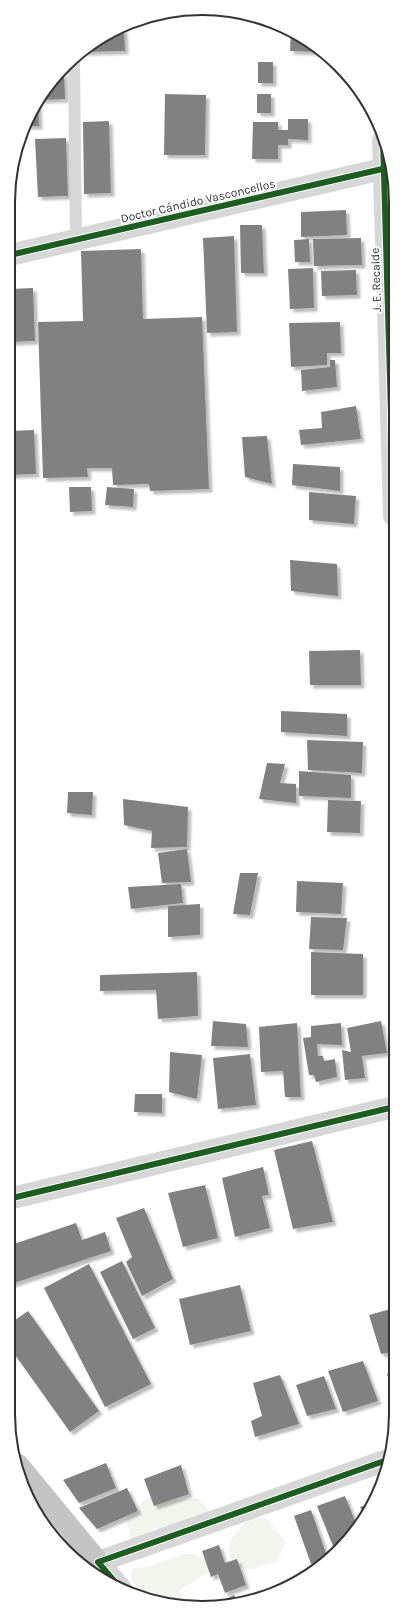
<svg xmlns="http://www.w3.org/2000/svg" width="404" height="1616" font-family="Karla,sans-serif">
<style>
.green{fill:#f1f5ed}
.building{fill:#818181;filter:url(#shadow)}
.lines{fill:none;stroke-linecap:round;stroke-linejoin:round}
.lane{stroke:#d7d7d7;stroke-width:12}
.street{stroke:#d7d7d7;stroke-width:22}
.highway{stroke:#c4c4c4;stroke-width:22}
.cycleway-casing{stroke:#fff;stroke-width:8}
.cycleway{stroke:#1b5e20;stroke-width:6}
.labels{text-anchor:middle;stroke-width:4;stroke-linejoin:round;paint-order:stroke}
.street-label{font-size:12px;fill:#333;stroke:#fff}
.rim{fill:none;stroke:#333;stroke-width:2}
</style>
<defs>
<filter id="shadow"><feDropShadow dx="3.5" dy="3.5" stdDeviation="1" flood-color="#0004"/></filter>
</defs>
<rect width="100%" height="100%" fill="#fff"/>
<path class="green" d="M158,1494c13,6 25,7 39,4l8,7 5,9 -44,17 -13,-3 -20,22 -7,-34 11,-7 7,-9z
M32,1503l47,56c-21,-16 -33,-33 -47,-56z
M253,1516l14,2 19,24 -9,20c-5,1 -11,2 -16,3 -3,1 -5,4 -8,4 -19,1 -30,-12 -21,-30 5,-9 13,-17 21,-23z
M184,1554h10l15,6 1,12 -12,6 -19,13 13,16 -49,-12 -13,-18 3,-9 14,-1z"/>
<path class="building" d="M124,28l1,23 -41,1v-4z
M291,30l27,20 3,2 -31,-1z
M258,62h15v21h-15z
M64,71l1,28 -25,1v-1z
M165,94l41,1 -1,60h-41z
M257,94h14v19h-14z
M38,100l1,26h-12l7,-21z
M288,119h20v21l-20,-1v6h-10v14h-26l1,-37h25v8h10z
M109,121l2,72 -27,1 -1,-72z
M66,138l2,58 -30,1 -3,-58z
M346,210l1,25 -46,2v-25z
M240,225h22l2,48h-23z
M234,236l3,96 -30,1 -4,-95z
M361,238l1,27 -48,1 -1,-27z
M309,239l1,23h-15l-1,-22z
M141,249l2,70 59,-2 7,172 -59,2 -1,-7 -36,1 -1,-17h-25l1,9 -45,1 -5,-156 45,-1 -2,-70z
M313,268l1,40 -24,1 -2,-40z
M356,270l1,25 -35,1 -1,-25z
M33,288l2,53 -26,1 1,-53z
M340,322l1,31h-14v12l-36,2 -2,-44z
M330,360h5l2,27 -35,4 -1,-21 29,-3z
M356,406l5,33 -60,6 -2,-15 23,-2 -1,-16z
M34,430l2,44 -27,1v-44z
M267,436l5,48 -27,-7 -3,-40z
M293,464l47,3v24l-48,-6z
M69,487h22l1,24 -22,1z
M107,487l27,2 -1,18 -28,-2z
M309,492l47,4 -2,28 -45,-4z
M290,560l47,4 1,32 -47,-5z
M360,650l1,35h-51l-1,-34z
M281,711l66,3v22l-66,-4z
M307,740l56,2 -1,31 -54,-3z
M267,763l18,1 -5,19 16,1v19l-37,-4z
M299,771l52,4v23l-52,-2z
M68,792h25l-1,23 -25,-2z
M123,799l65,8 -1,40 -36,1 1,-17 -28,-6z
M328,800l33,1 -1,32 -33,-1z
M187,849l4,33 -29,1 -4,-30z
M240,873h18l-8,42 -17,-1z
M297,881l46,2 -2,31 -45,-2z
M181,884l2,19 -52,6 -3,-22z
M200,904v31l-32,2v-31z
M311,917l36,1 -4,32 -34,-1z
M311,952l52,2v41h-52z
M197,972l1,44 -40,3 -2,-29 -56,1v-16z
M213,1021l33,3 2,23 -37,-1z
M381,1021l6,32 -25,3 3,22 -20,2 -3,-30 9,2 -4,-24z
M297,1023l4,74h-16l-2,-26 -22,1 -2,-45z
M341,1023l1,22 -25,-1 1,12h5l1,5 11,-2 2,18 -21,5 -2,-7h-5l-6,-37 8,-1v-11z
M170,1052l32,3 -5,44 -28,-7z
M250,1054l6,51 -38,4 -5,-51z
M135,1094h27v19l-28,-1z
M312,1141l21,81 -40,7 -19,-79z
M263,1167l6,28 -7,1 8,32 -35,9 -13,-59z
M205,1185l13,53 -35,9 -15,-54z
M144,1208l29,71 -31,17 -16,-34 6,-5 -16,-39z
M76,1223l6,17 23,-8 6,19 -103,34v-39z
M122,1261l33,67 -22,11 -33,-67z
M89,1264l62,120 -46,23 -61,-119z
M240,1285l11,46 -61,14 -11,-46z
M394,1308v44l-13,2 -12,-39z
M28,1311l71,100 -29,21 -62,-87v-20z
M363,1361l15,40 -35,11 -15,-41z
M394,1372v22l-7,-20z
M280,1375l19,49 -44,13 -4,-16 11,-5 -9,-33z
M324,1376l12,33 -29,7 -11,-31z
M106,1463l10,25 -37,15 -16,-23z
M181,1465l8,29 -35,12 -10,-27z
M127,1488l11,23 -41,18 -18,-21z
M345,1496l12,30 -22,25 -18,-45z
M373,1502l-3,9 -5,6 -5,-10z
M311,1510l17,49 -17,5 -17,-48z
M219,1545l6,18 12,-4 9,26 -21,8 -7,-19 -7,3 -9,-26z
M234,1595l3,6 -20,3h-1z"/>
<g class="lines">
<path class="lane" d="M74,59l2,181"/>
<path class="street" d="M383,140l11,376
M10,255l381,-88
M8,1199l386,-92
M121,1589l-23,-27 289,-102"/>
<path class="highway" d="M18,1465l80,97"/>
<g class="cycleway-casing">
<path id="cycleway" d="M383,140l11,376
M10,255l381,-88
M8,1199l386,-92
M121,1589l-23,-27 289,-102"/>
</g>
<use href="#cycleway" class="cycleway"/>
</g>
<g class="labels">
<g class="street-label">
<text transform="translate(198 201) rotate(-13)" y="4">Doctor Cándido Vasconcellos</text>
<text transform="translate(376 280) rotate(-92)" y="4">J. E. Recalde</text>
</g>
</g>
<path d="M0 0H404V1616H0ZM202 15H202A187 187 0 0 1 389 202V1414A187 187 0 0 1 202 1601H202A187 187 0 0 1 15 1414V202A187 187 0 0 1 202 15Z" fill="#fff" fill-rule="evenodd"/>
<path class="rim" d="M202 15H202A187 187 0 0 1 389 202V1414A187 187 0 0 1 202 1601H202A187 187 0 0 1 15 1414V202A187 187 0 0 1 202 15Z"/>
</svg>
